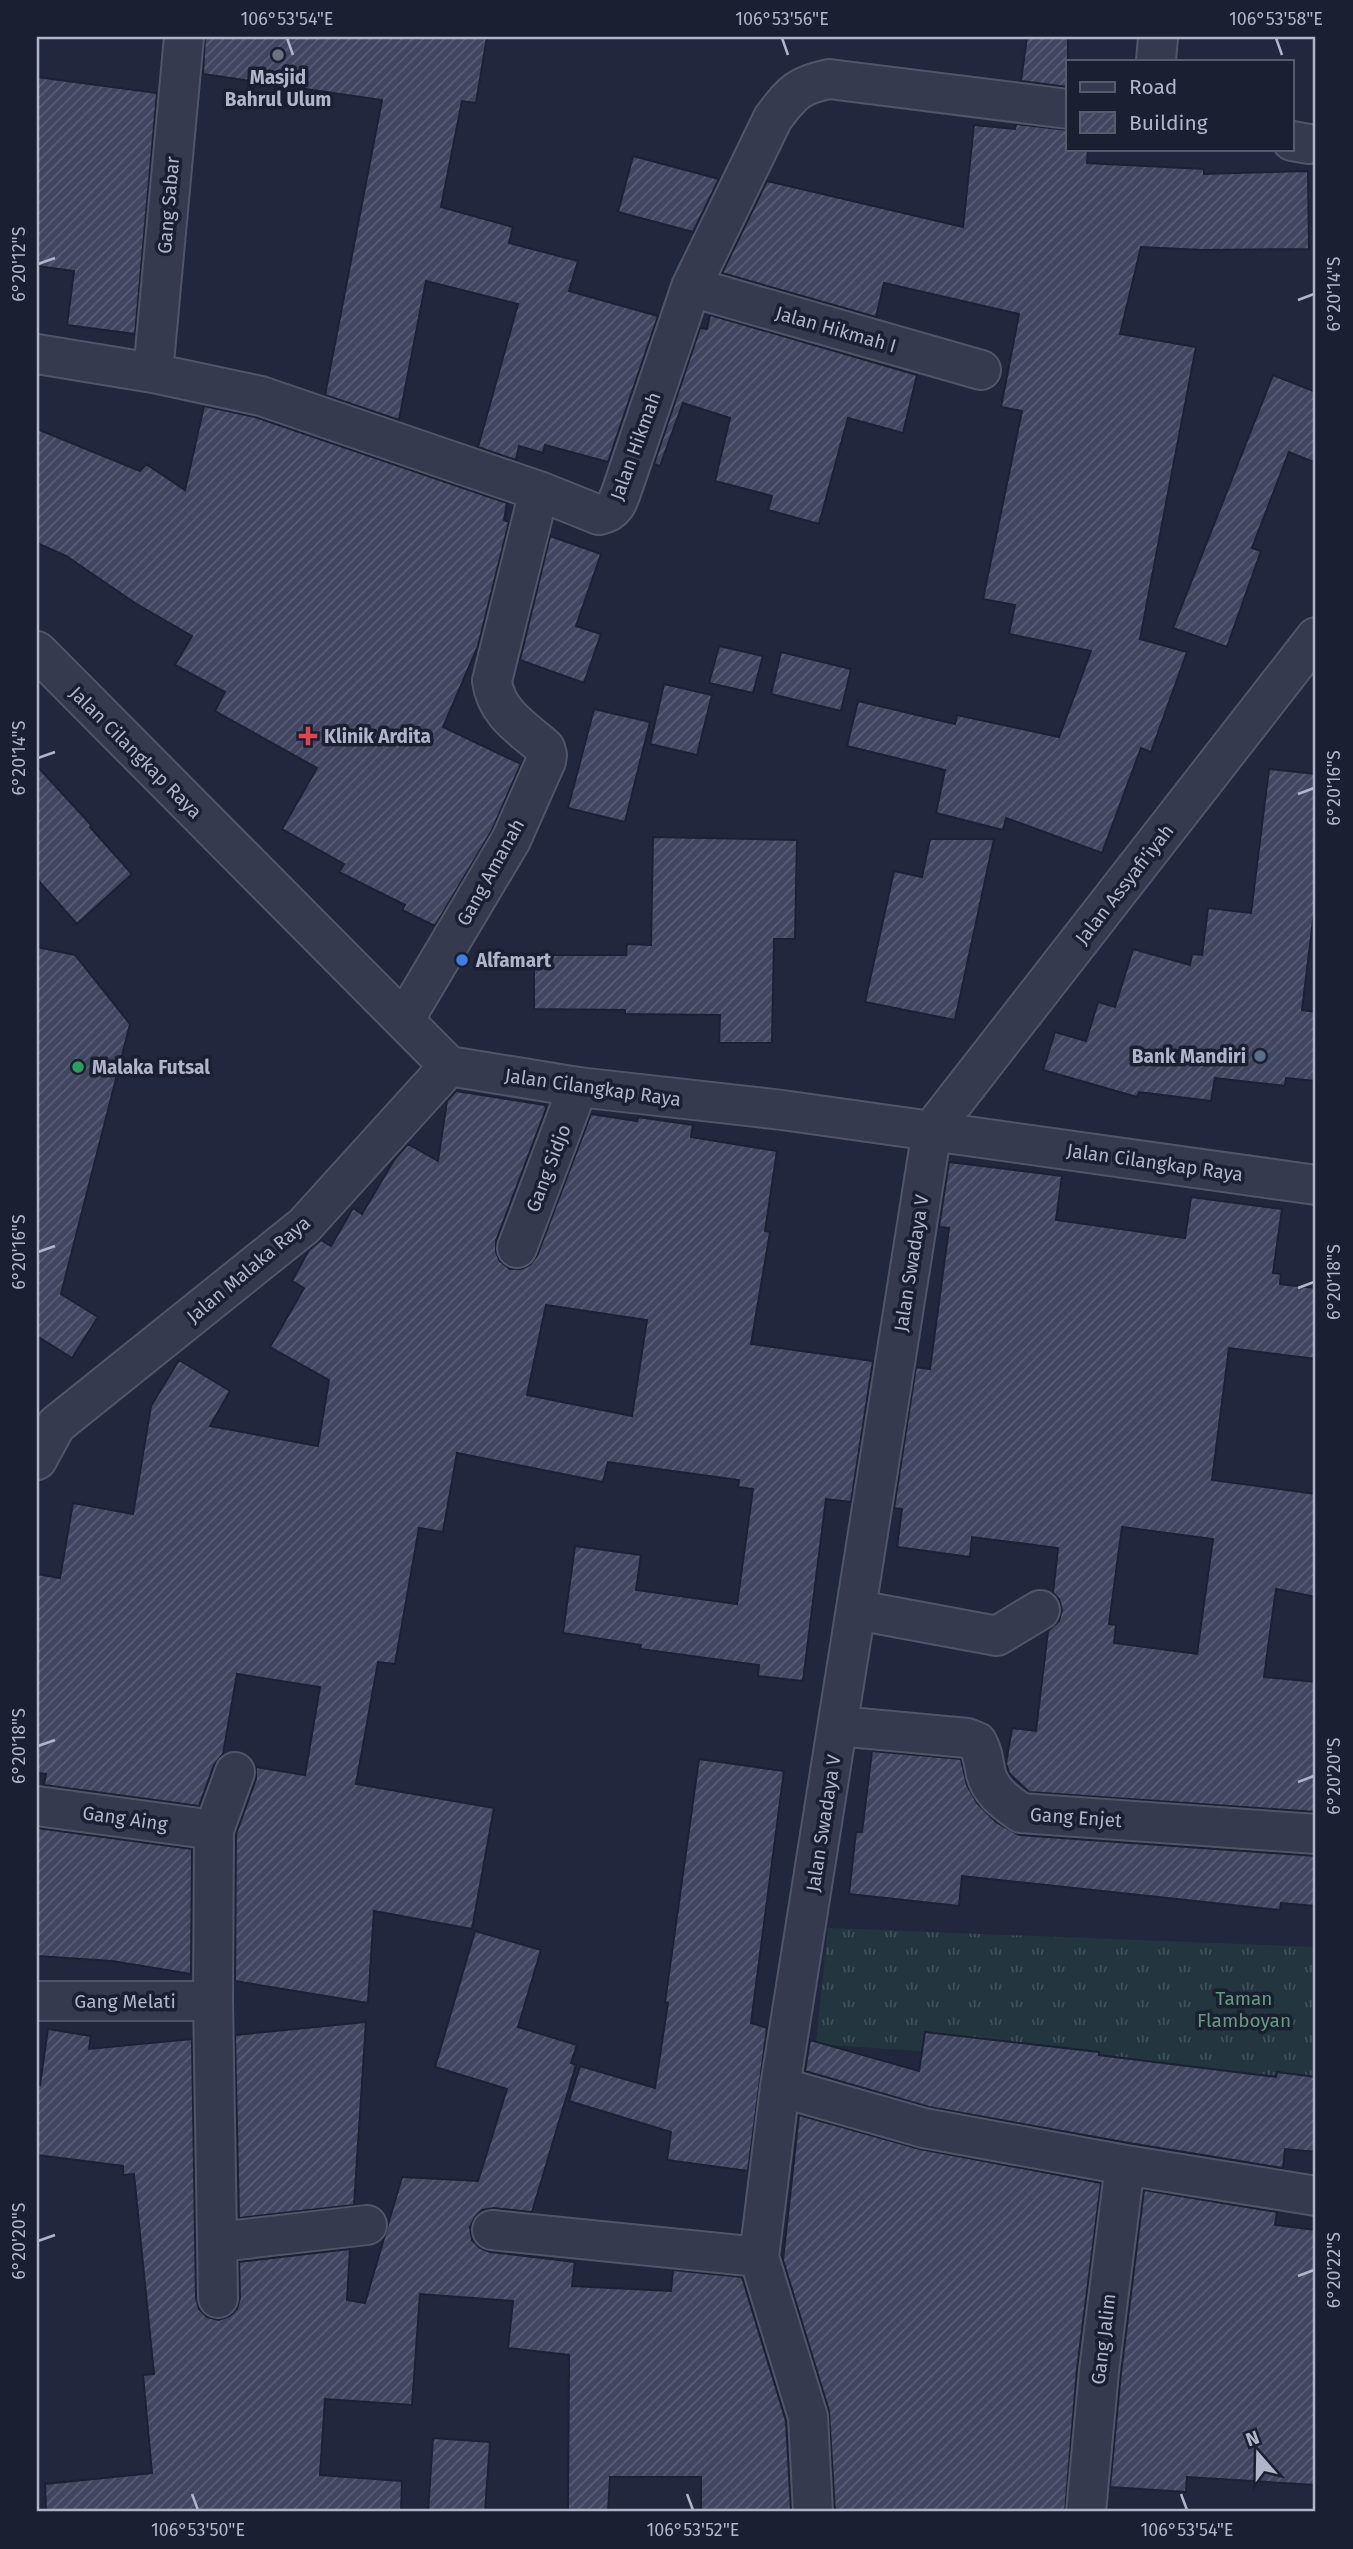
<svg xmlns="http://www.w3.org/2000/svg" width="1353" height="2549" font-family="'Fira Sans',sans-serif">
<style>
.grass{fill:url(#grass-tufts)}
.building{fill:url(#building-hatch);stroke:#1c2134;stroke-width:2;fill-rule:evenodd}
.lines{fill:none;stroke-linecap:round;stroke-linejoin:round}
.minor-casing{stroke:#505569;stroke-width:42}
.tertiary-casing{stroke:#505569;stroke-width:42}
.minor{stroke:#353a4e;stroke-width:38}
.tertiary{stroke:#353a4e;stroke-width:38}
.ticks{fill:none;stroke:#b0b5c9;stroke-width:2.5}
.worship-dot{fill:#6b7280;stroke:#1a1f32;stroke-width:2.5}
.health-dot{fill:#e0444e;stroke:#1a1f32;stroke-width:2.5}
.shop-dot{fill:#3f7fe0;stroke:#1a1f32;stroke-width:2.5}
.service-dot{fill:#5c6f8a;stroke:#1a1f32;stroke-width:2.5}
.leisure-dot{fill:#2e9e5b;stroke:#1a1f32;stroke-width:2.5}
.labels{text-anchor:middle;stroke-width:7;stroke-linejoin:round;paint-order:stroke}
.poi-label{font-size:19px;font-weight:bold;fill:#b0b5c9;stroke:#1a1f32;text-anchor:start}
.street-label{font-size:19px;fill:#b0b5c9;stroke:#1a1f32}
.park-label{font-size:19px;fill:#659c7d;stroke:#1a1f32}
.neatline{fill:none;stroke:#b0b5c9;stroke-width:2.5}
.ticks-label{font-size:18px;text-anchor:middle;fill:#b0b5c9}
</style>
<defs>
<pattern id="grass-tufts" width="24" height="20" patternUnits="userSpaceOnUse" patternTransform="scale(1.75)"><rect width="24" height="20" fill="#23363f"/><path d="M3 7l-1-3M5 7V3M7 7l1-3M15 17l-1-3M17 17v-4M19 17l1-3" fill="none" stroke="#405159"/></pattern>
<pattern id="building-hatch" width="6" height="6" patternUnits="userSpaceOnUse" patternTransform="scale(1.75)"><rect width="6" height="6" fill="#404660"/><path d="M-1 1l2-2M0 6l6-6M5 7l2-2" fill="none" stroke="#595e75"/></pattern>
</defs>
<rect width="100%" height="100%" fill="#21283e"/>
<path class="grass" d="M828,1928l488,19v131l-500,-34z"/>
<path class="building" d="M205,37h282l-11,66 -14,-2 -21,106 72,20 -4,16 69,18 -9,30 89,25 -50,146 -63,-17 -2,8 -24,-7 -3,14 -38,-13 40,-143 -92,-23 -27,139 -74,-25 57,-295 -179,-26z
M1027,37h41v50l-47,-6z
M37,77l120,16 -22,241 -68,-9 7,-54 -37,-5z
M1016,124l52,6v19h20l-1,14 117,6v5l104,-3 1,78 -106,1 -62,-3 -21,87 76,13 -56,292 47,13 -36,100 -10,-4 -39,105 -96,-35 -3,12 -67,-17 9,-43 -98,-24 11,-45 97,23 2,-9 102,22 32,-86 -82,-17 6,-29 -32,-6 39,-188 -21,-4 18,-93 -135,-31 -8,34 -154,-44 45,-92 196,46 11,-102 41,4z
M633,156l86,23 -26,53 -75,-20z
M710,315l207,60 -14,58 -55,-15 -29,106 -51,-14 4,-14 -57,-15 15,-63 -47,-15 -23,63 -6,-2 46,-136 7,1z
M1273,375l43,17v71l-27,-11 -37,96 9,3 -34,96 -54,-19z
M204,406l51,11 252,86 -3,17 5,2 -31,124 -35,81 78,37 -29,66 -57,96 -33,-16 3,-5 -66,-33 5,-8 -62,-35 35,-61 -102,-57 10,-19 -50,-27 17,-29 -57,-33 -69,-47 -29,-13v-114l103,42 6,-7 39,26z
M550,536l51,18 -25,72 25,8 -17,49 -64,-23z
M719,646l44,10 -10,37 -44,-10z
M781,652l70,17 -10,42 -70,-17z
M664,684l48,11 -15,60 -47,-11z
M594,709l56,13 -25,100 -57,-14z
M37,766l55,60 -2,1 42,47 -55,50 -40,-45z
M1269,769l47,5v122l-14,114 14,2v69l-30,-3 -1,8 -70,-8 -4,23 -72,-9 -2,5 -94,-27 12,-38 31,9 12,-39 17,5 18,-58 57,16 2,-11 10,1 6,-47 43,5z
M653,837l144,3 -2,99h-21l-2,104h-53l1,-28 -95,-1v-4l-91,-1v-54h92l1,-11 24,1z
M930,839h64l-39,181 -90,-18 29,-131 28,6z
M37,947l38,8 55,69 -69,270 37,23 -26,41 -35,-22z
M456,1091l89,14 1,4 -50,132v11l4,9 10,8h11l9,-4 7,-9 54,-142 46,7 1,-4 55,8 -2,12 86,14 -12,80 5,1 -19,112 122,17 -22,141 -25,-3 -23,182 -45,-5 1,-11 -119,-16 1,-4 -78,-12 12,-87 66,9 -5,35 101,14 16,-115 -15,-2 1,-7 -131,-18 -5,20 -146,-29 -14,79 -24,-4 -24,136 -17,-2 -22,122 138,24 -22,121 -98,-18 -6,92 -133,-22 1,-147 20,-55v-12l49,8 15,-88 -83,-13 -14,80 -9,11 -15,41 -155,-21 2,-11 -9,-1v-199l23,4 13,-75 60,11 18,-108 28,-46 51,31 -20,35 108,20 11,-66 -59,-33 34,-59 -12,-7 17,-31 12,-10 10,6 22,-38 9,6 32,-54 14,-16 30,17 9,-60zM546,1305l101,15 -15,96 -105,-21z
M949,1162l113,14 -6,44 129,18 6,-41 91,12 -9,64 8,1 -1,10 36,4v71l-87,-11 -17,132 104,14v103l-40,-8 -12,88 52,5v130l-287,-20 -20,-19 -3,-10 6,-35 24,3 12,-100 11,-10 3,-11 -3,-11 -6,-6 5,-45 -86,-11 -2,20 -73,-10 5,-38 -8,-1 22,-141 14,2 19,-141 -10,-1zM1122,1527l91,12 -16,115 -83,-11 2,-18 -7,-1z
M872,1751l89,8 6,26 10,18 19,19 23,13 297,21v50l-35,-3 -1,7 -318,-34 -3,30 -110,-12 7,-62h6z
M699,1759l85,12 -33,252 16,5 -19,143 -81,-11 4,-28 -102,-31 11,-35 75,22 13,-85 -3,-1z
M37,1828l155,21 -1,125 -79,-13 -75,-5z
M475,1931l66,19 -23,77 59,18 -6,18 5,2 -44,147 -38,-4 -12,2 -7,7 -5,10 2,13 8,8 10,4 85,10 -3,24 99,5 2,-21 69,7 44,144 5,91h-90v-35h-91l-2,35h-40l1,-157 -61,-7 5,-47 -93,-7 -8,111 -87,-6 -5,76 82,6 -1,31h-355l-1,-28 107,-11 -9,-98 11,-1 -20,-200 -11,1v-9l-86,-11v-71l3,1 8,-56 43,7 -2,13 103,-10 4,259 3,11 8,8 12,3 11,-4 7,-7 3,-11 -1,-36 111,-13 -3,51 18,3 37,-126 76,4 29,-92 -72,-22z
M366,2022l-12,183 -115,13 -4,-183z
M925,2032l174,20v3l177,22 1,-5 39,5v75l-31,-3 -2,19 -154,-25 -200,-36 -124,-36 5,-31 109,31z
M799,2115l121,34 181,34 -24,186 -12,143h-230l-6,-101 -46,-151z
M1144,2190l133,22 -2,13 41,5v255l-129,-8 -1,15 -76,-5 11,-114z
M433,2438l57,4 -5,70h-57z"/>
<g class="lines">
<g class="minor-casing">
<path id="minor" d="M1156,61l2,-24
M1292,141l17,3
M691,287l290,83
M37,354l116,19 108,23 278,95 60,24c16,-3 19,-13 24,-28l68,-200 82,-169c20,-26 24,-32 56,-39l239,30
M153,373l31,-336
M404,1020l107,-180 35,-79 1,-6 -2,-7c-23,-20 -49,-35 -53,-67l47,-190
M517,1248l61,-161
M857,1610l140,26 43,-26
M838,1726l129,12 10,4c5,9 6,16 8,27 3,21 20,33 36,44l295,21
M37,1806l177,24
M37,2001h176
M780,2087l144,41 201,37 191,31
M492,2230l267,27
M219,2242l148,-17
M218,2298l-5,-297 1,-171 21,-58
M813,2512l-5,-95 -49,-160 21,-170 152,-957
M1086,2512l13,-141 26,-206"/>
</g>
<g class="tertiary-casing">
<path id="tertiary" d="M37,651l412,415 129,21 204,23 534,75
M932,1130l384,-493
M37,1460l19,-35 248,-199 145,-160"/>
</g>
<use href="#minor" class="minor"/>
<use href="#tertiary" class="tertiary"/>
</g>
<path class="ticks" d="M287,38l6,17M782,38l6,17M1276,38l6,17M38,264l17,-6M1298,300l16,-6M38,758l17,-6M1298,794l16,-6M38,1252l17,-6M1298,1288l16,-6M38,1746l17,-6M1298,1782l16,-6M38,2241l17,-6M1298,2276l16,-6M192,2494l6,16M687,2494l6,16M1181,2494l6,16"/>
<circle class="worship-dot" cx="278" cy="55" r="7"/>
<path class="health-dot" d="M304.5 725.5h7v7h7v7h-7v7h-7v-7h-7v-7h7z"/>
<circle class="shop-dot" cx="462" cy="960" r="7"/>
<circle class="service-dot" cx="1260" cy="1056" r="7"/>
<circle class="leisure-dot" cx="78" cy="1067" r="7"/>
<g class="labels">
<g class="poi-label">
<text x="278" y="84" text-anchor="middle">Masjid<tspan x="278" dy="22">Bahrul Ulum</tspan></text>
<text x="324" y="743">Klinik Ardita</text>
<text x="476" y="967">Alfamart</text>
<text x="1246" y="1063" text-anchor="end">Bank Mandiri</text>
<text x="92" y="1074">Malaka Futsal</text>
</g>
<g class="street-label">
<text transform="translate(168 205) rotate(-85)" y="7">Gang Sabar</text>
<text transform="translate(836 329) rotate(16)" y="7">Jalan Hikmah I</text>
<text transform="translate(635 446) rotate(-70)" y="7">Jalan Hikmah</text>
<text transform="translate(136 752) rotate(45)" y="7">Jalan Cilangkap Raya</text>
<text transform="translate(490 872) rotate(-61)" y="7">Gang Amanah</text>
<text transform="translate(1124 884) rotate(-52)" y="7">Jalan Assyafi'iyah</text>
<text transform="translate(593 1087) rotate(8)" y="7">Jalan Cilangkap Raya</text>
<text transform="translate(1155 1162) rotate(8)" y="7">Jalan Cilangkap Raya</text>
<text transform="translate(548 1168) rotate(-69)" y="7">Gang Sidjo</text>
<text transform="translate(911 1263) rotate(-81)" y="7">Jalan Swadaya V</text>
<text transform="translate(248 1269) rotate(-40)" y="7">Jalan Malaka Raya</text>
<text transform="translate(1076 1817) rotate(4)" y="7">Gang Enjet</text>
<text transform="translate(125 1818) rotate(8)" y="7">Gang Aing</text>
<text transform="translate(823 1823) rotate(-81)" y="7">Jalan Swadaya V</text>
<text x="125" y="2008">Gang Melati</text>
<text transform="translate(1103 2339) rotate(-83)" y="7">Gang Jalim</text>
</g>
<g class="park-label">
<text x="1244" y="2005">Taman<tspan x="1244" dy="22">Flamboyan</tspan></text>
</g>
</g>
<rect width="1353" height="2549" fill="none" stroke="#1a1f32" stroke-width="77"/>
<rect x="1066" y="60" width="228" height="91" fill="#1a1f32" stroke="#565b6e" stroke-width="2"/>
<rect x="1080" y="82" width="35" height="10" fill="#353a4e" stroke="#565b6e" stroke-width="2"/>
<text x="1129" y="94" font-size="21" fill="#b0b5c9">Road</text>
<rect x="1080" y="112" width="35" height="21" fill="url(#building-hatch)" stroke="#565b6e" stroke-width="2"/>
<text x="1129" y="130" font-size="21" fill="#b0b5c9">Building</text>
<g transform="translate(1258 2454) rotate(340)" stroke="#1a1f32" stroke-width="5" paint-order="stroke">
<path d="M0-5L12 26L0 18L-12 26Z" fill="#b0b5c9"/>
<text y="-10" font-size="19" font-weight="bold" text-anchor="middle" fill="#b0b5c9">N</text>
</g>
<rect x="38" y="38" width="1276" height="2472" class="neatline"/>
<g class="ticks-label">
<text x="287" y="25">106°53'54"E</text>
<text x="782" y="25">106°53'56"E</text>
<text x="1276" y="25">106°53'58"E</text>
<text transform="translate(19 264) rotate(-90)" y="6">6°20'12"S</text>
<text transform="translate(1334 294) rotate(-90)" y="6">6°20'14"S</text>
<text transform="translate(19 758) rotate(-90)" y="6">6°20'14"S</text>
<text transform="translate(1334 788) rotate(-90)" y="6">6°20'16"S</text>
<text transform="translate(19 1252) rotate(-90)" y="6">6°20'16"S</text>
<text transform="translate(1334 1282) rotate(-90)" y="6">6°20'18"S</text>
<text transform="translate(19 1746) rotate(-90)" y="6">6°20'18"S</text>
<text transform="translate(1334 1776) rotate(-90)" y="6">6°20'20"S</text>
<text transform="translate(19 2241) rotate(-90)" y="6">6°20'20"S</text>
<text transform="translate(1334 2270) rotate(-90)" y="6">6°20'22"S</text>
<text x="198" y="2536">106°53'50"E</text>
<text x="693" y="2536">106°53'52"E</text>
<text x="1187" y="2536">106°53'54"E</text>
</g>
</svg>
